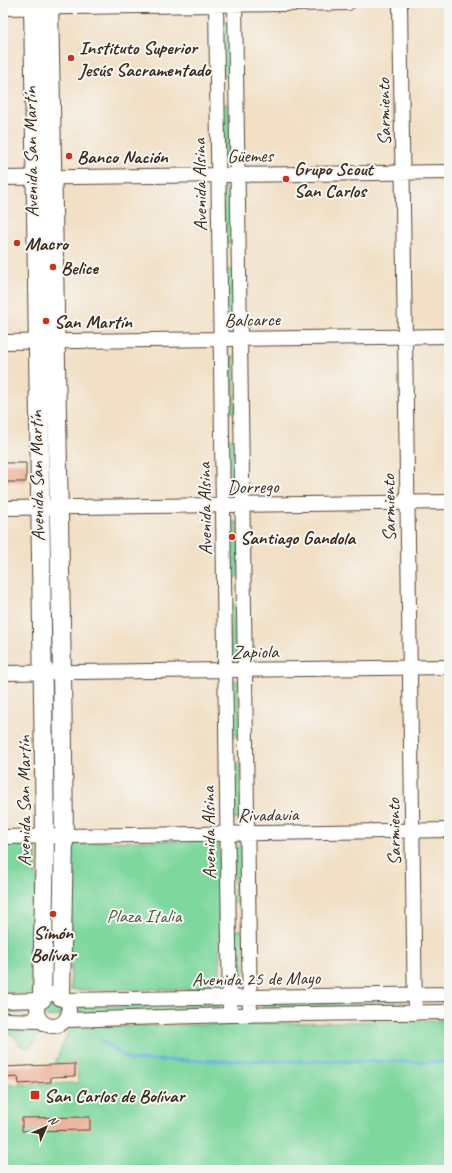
<svg xmlns="http://www.w3.org/2000/svg" width="452" height="1173" font-family="Caveat,sans-serif">
<style>
.green{fill:#7ed79d;stroke:#5c805e}
.lines{fill:none;stroke-linecap:round;stroke-linejoin:round}
.stream{stroke:#61afdb;stroke-width:3}
.building{fill:#ecaa8e}
.minor-casing{stroke:#564537;stroke-width:16}
.major-casing{stroke:#564537;stroke-width:20}
.minor{stroke:#fff;stroke-width:14}
.major{stroke:#fff;stroke-width:18}
.poi-dot{fill:#c8321e;stroke:#f6f6f2;stroke-width:1.5}
.labels{text-anchor:middle;stroke-width:4;stroke-linejoin:round;paint-order:stroke}
.poi-label{font-size:19px;font-weight:bold;fill:#3b2a1e;stroke:#f6f6f2;text-anchor:start}
.street-label{font-size:19px;fill:#3b2a1e;stroke:#f6f6f2}
.park-label{font-size:19px;fill:#4c553e;stroke:#f6f6f2}
</style>
<rect width="100%" height="100%" fill="#f6f6f2"/>
<filter id="ink" filterUnits="userSpaceOnUse"><feTurbulence type="fractalNoise" baseFrequency=".025" numOctaves="2"/><feDisplacementMap in="SourceGraphic" scale="8" xChannelSelector="R" yChannelSelector="G"/><feConvolveMatrix kernelMatrix="1 2 1 2 8 2 1 2 1" color-interpolation-filters="sRGB"/></filter>
<filter id="wash" filterUnits="userSpaceOnUse"><feTurbulence type="fractalNoise" baseFrequency=".012" numOctaves="4" result="noise"/><feDisplacementMap in="SourceGraphic" scale="16" xChannelSelector="R" yChannelSelector="G"/><feGaussianBlur stdDeviation="0.9" result="paint"/><feColorMatrix in="noise" values="0 0 0 0 0 0 0 0 0 0 0 0 0 0 0 0 0 1.4 0 .05"/><feComposite in="paint" operator="in"/></filter>
<g filter="url(#wash)">
<rect width="100%" height="100%" fill="#f2e0c6"/>
<path class="green" d="M221,21h9l1,55h-9z
M223,104h8l1,55h-9z
M232,187v56h-9v-55z
M224,270h9l1,56h-9z
M225,356h9l1,56h-9z
M227,439h8l1,56h-9z
M229,522h9l1,55h-9z
M230,605h9l1,55h-9z
M230,681h9l1,55h-9z
M232,764h9l1,55h-9z
M219,840l1,149 -149,1 -2,-148z
M36,842l3,151 -36,1v-151z
M234,847h9v56h-9z
M235,930h9l1,55h-9z
M402,1001v8l-139,1v-7z
M54,1002l7,6v8l-15,1 -3,-4c1,-6 5,-9 11,-11z
M219,1003v7l-139,4v-7z
M28,1006l1,7 -26,1v-7z
M449,1020v150h-446v-85l75,-2 -1,-21 -22,1 15,-36z
M35,1026l3,6c-2,8 -3,13 -11,16l-6,-2 -9,-12h-9v-6z"/>
<g class="lines">
<path class="stream" d="M102,1041l28,19 319,2"/>
</g>
<g id="blocks">
<path class="building" d="M4,463h22v19h-22z
M75,1064v12l-24,1v5l-32,2 -1,-7 -15,1v-11z
M90,1117v13l-68,1v-13z"/>
</g>
</g>
<g filter="url(#ink)">
<use href="#blocks" fill-opacity="0" stroke="#564537" stroke-width="1"/>
<g class="lines">
<g class="minor-casing">
<path id="minor" d="M216,3l14,1012
M235,3l15,1012
M400,3l15,1010
M3,8l345,-5
M3,178l446,-6
M3,342l446,-6
M3,508l446,-6
M3,673l446,-6
M3,837l446,-7
M37 1010a16 16 0 1 1 32 0a16 16 0 1 1-32 0Z
M65,1000l384,-6
M3,1001l37,-1
M3,1020l38,1
M65,1020l165,-5 219,-3"/>
</g>
<g class="major-casing">
<path id="major" d="M33,3l12,833 -3,163
M49,3l13,670 2,163 -3,161"/>
</g>
<use href="#minor" class="minor"/>
<use href="#major" class="major"/>
</g>
</g>
<g class="poi-dot">
<circle cx="71" cy="58" r="4"/>
<circle cx="69" cy="156" r="4"/>
<circle cx="286" cy="179" r="4"/>
<circle cx="17" cy="243" r="4"/>
<circle cx="53" cy="267" r="4"/>
<circle cx="46" cy="321" r="4"/>
<circle cx="232" cy="537" r="4"/>
<circle cx="53" cy="914" r="4"/>
<rect x="30" y="1090" width="10" height="10" rx="2"/>
</g>
<g class="labels">
<g class="poi-label">
<text x="79" y="54">Instituto Superior<tspan x="79" dy="22">Jesús Sacramentado</tspan></text>
<text x="77" y="163">Banco Nación</text>
<text x="294" y="175">Grupo Scout<tspan x="294" dy="22">San Carlos</tspan></text>
<text x="25" y="250">Macro</text>
<text x="61" y="274">Belice</text>
<text x="54" y="328">San Martín</text>
<text x="240" y="544">Santiago Gandola</text>
<text x="53" y="939" text-anchor="middle">Simón<tspan x="53" dy="22">Bolívar</tspan></text>
<text x="44" y="1102">San Carlos de Bolívar</text>
</g>
<g class="street-label">
<text transform="translate(383 112) rotate(-91)" y="7">Sarmiento</text>
<text transform="translate(30 152) rotate(-91)" y="7">Avenida San Martín</text>
<text transform="translate(250 155) rotate(-1)" y="7">Güemes</text>
<text transform="translate(199 185) rotate(-91)" y="7">Avenida Alsina</text>
<text transform="translate(252 319) rotate(-1)" y="7">Balcarce</text>
<text transform="translate(36 476) rotate(-91)" y="7">Avenida San Martín</text>
<text transform="translate(253 486) rotate(-1)" y="7">Dorrego</text>
<text transform="translate(388 508) rotate(-91)" y="7">Sarmiento</text>
<text transform="translate(204 509) rotate(-91)" y="7">Avenida Alsina</text>
<text transform="translate(255 651) rotate(-1)" y="7">Zapiola</text>
<text transform="translate(23 801) rotate(-90)" y="7">Avenida San Martín</text>
<text transform="translate(268 814) rotate(-1)" y="7">Rivadavia</text>
<text transform="translate(393 832) rotate(-91)" y="7">Sarmiento</text>
<text transform="translate(208 833) rotate(-91)" y="7">Avenida Alsina</text>
<text transform="translate(256 978) rotate(-1)" y="7">Avenida 25 de Mayo</text>
</g>
<g class="park-label">
<text x="144" y="922">Plaza Italia</text>
</g>
</g>
<rect width="452" height="1173" fill="none" stroke="#f6f6f2" stroke-width="16"/>
<g transform="translate(46 1127) rotate(45)" stroke="#f6f6f2" stroke-width="3" paint-order="stroke">
<path d="M0-3L7 15L0 10L-7 15Z" fill="#3b2a1e"/>
<text y="-6" font-size="11" font-weight="bold" text-anchor="middle" fill="#3b2a1e">N</text>
</g>
</svg>
